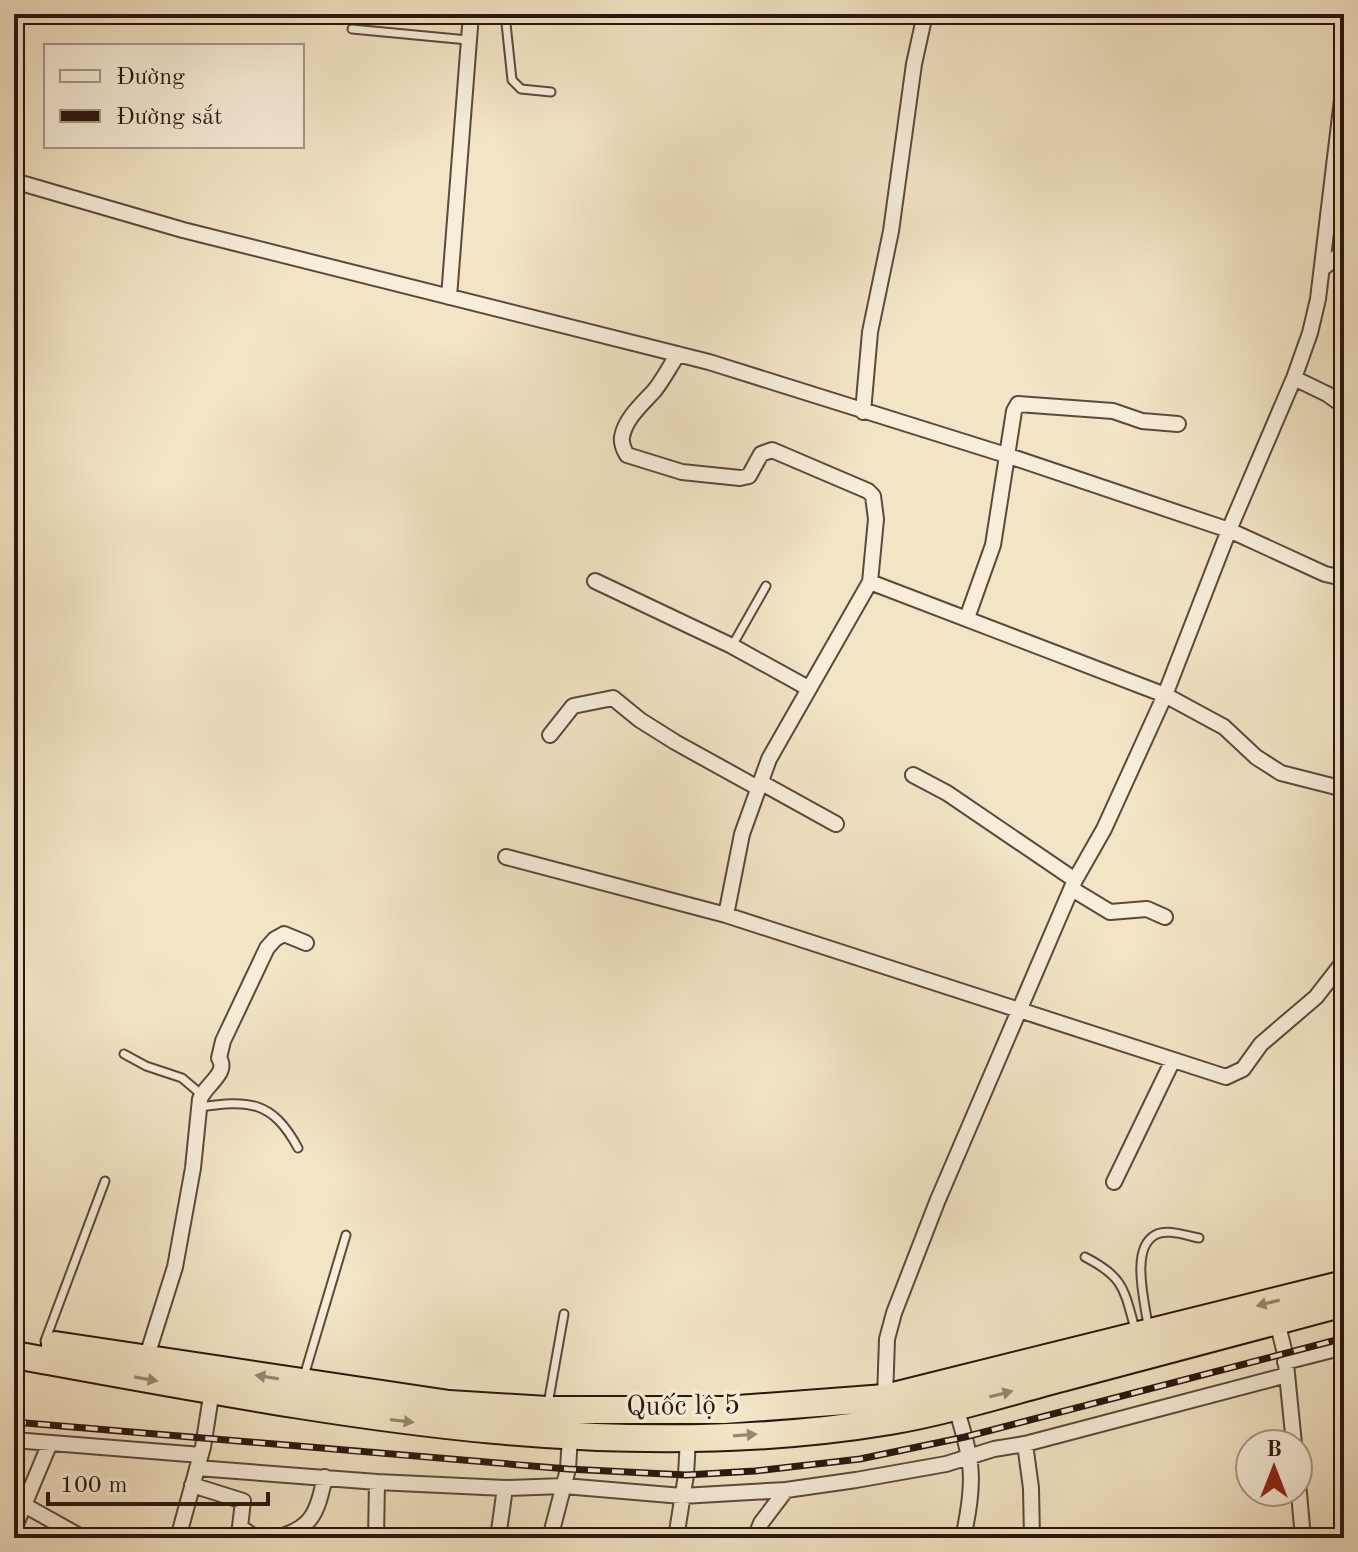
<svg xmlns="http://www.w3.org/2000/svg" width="1358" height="1552" font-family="'Old Standard TT',serif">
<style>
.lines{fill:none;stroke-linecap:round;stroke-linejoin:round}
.lane-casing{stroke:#5b493b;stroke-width:11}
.street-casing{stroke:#5b493b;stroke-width:18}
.highway-casing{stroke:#29150d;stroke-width:30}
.lane{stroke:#f7edd9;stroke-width:7}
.street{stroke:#f7edd9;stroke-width:14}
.highway{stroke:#f2e4c5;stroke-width:26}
.rail-casing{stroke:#29150d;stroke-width:7}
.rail{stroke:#f7edd9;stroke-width:4;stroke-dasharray:12;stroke-linecap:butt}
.oneway{fill:#988772}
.labels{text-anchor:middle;stroke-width:7;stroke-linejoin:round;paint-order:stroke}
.street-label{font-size:28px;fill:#29150d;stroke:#f7edd9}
</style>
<rect width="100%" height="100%" fill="#f2e4c5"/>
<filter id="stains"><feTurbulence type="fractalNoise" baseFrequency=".0025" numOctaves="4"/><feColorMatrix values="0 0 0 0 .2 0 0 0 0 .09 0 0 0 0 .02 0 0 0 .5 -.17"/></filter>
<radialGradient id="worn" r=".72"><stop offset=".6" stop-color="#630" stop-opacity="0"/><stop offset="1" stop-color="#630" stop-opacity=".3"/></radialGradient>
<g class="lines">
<g class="lane-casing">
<path id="lane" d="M505,14l7,66 9,9 30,3
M352,29l116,11
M732,646l34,-60
M124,1054l22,12 36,12 20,17
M199,1107c50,-7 73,-7 99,41
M1085,1257c39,20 39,32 50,72
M1148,1326c-3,-24 -18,-77 7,-91 12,-7 32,1 44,3
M45,1341l60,-160
M304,1376l42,-141
M548,1404l16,-90"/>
</g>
<g class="street-casing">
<path id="street" d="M14,181l169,49 526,132 300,94 220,74 96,44 9,2 10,-4
M1323,268l21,-17
M449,297l22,-283
M678,354c-8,12 -15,26 -24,37 -12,13 -29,28 -32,46 -1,7 2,13 5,18l55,17 58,6 9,-2 12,-22 11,-4 96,41 5,5 3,23 -6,63 -101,177 -27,75 -16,81
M1294,378l33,16 17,12
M863,412l7,-80 21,-101 23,-167 11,-50
M595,581l137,65 76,42
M870,582l295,113 59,32 32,30 25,16 63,16
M967,618l26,-73 21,-134 4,-7 95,7 29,10 36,3
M550,735l23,-29 40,-8 27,22 35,22 83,46
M913,775l34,18 128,87
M760,782l76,42
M506,857l220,58 500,162 17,-8 18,-25 55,-47 28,-36
M1072,889l38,23 37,-3 18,8
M1114,1182l59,-122
M1277,1321l8,33 9,90
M146,1359l29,-92 18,-99 7,-69c6,-15 29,-26 19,-41l4,-17 44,-93 8,-9 9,-5 22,9
M1285,1362l59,-15
M885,1398l2,-59 7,-26 43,-111 138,-322 29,-51 61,-134 64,-165 65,-152 16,-45 8,-34 26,-216
M955,1405c18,56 21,75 8,133
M14,1440l187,15
M1025,1444l6,44 1,50
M197,1468l180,14 128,6 59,-2 118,10 104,-6 70,-10 90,-16 48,-15 31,-5 262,-69
M1298,1482l5,56
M192,1485l51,16 -3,26 16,11
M26,1506l57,32
M14,1529l36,-86
M178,1538l25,-91 9,-57
M275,1538c38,-9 42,-26 50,-61
M376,1538l1,-56
M498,1538l7,-50
M550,1538l18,-69 2,-33
M676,1538l10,-63 2,-36
M755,1538l6,-15 25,-33"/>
</g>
<g class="highway-casing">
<path id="highway" d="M55,1345l394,59 98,6h177l161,-12 459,-114
M14,1355c289,51 582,115 876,66 58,-10 115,-28 172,-43 94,-25 188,-50 282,-75"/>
</g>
<use href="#lane" class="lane"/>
<use href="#street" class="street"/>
<use href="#highway" class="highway"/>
<g class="rail-casing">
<path id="rail" d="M14,1422l554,47 118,6 69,-4 105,-12 105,-22 379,-99"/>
</g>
<use href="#rail" class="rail"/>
</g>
<defs><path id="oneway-solid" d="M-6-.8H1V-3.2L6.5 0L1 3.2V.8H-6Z" transform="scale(2)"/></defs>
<g class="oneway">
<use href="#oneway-solid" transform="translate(1268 1303) rotate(166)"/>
<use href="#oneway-solid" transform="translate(267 1377) rotate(-171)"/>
<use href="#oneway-solid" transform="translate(146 1379) rotate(10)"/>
<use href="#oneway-solid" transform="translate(1001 1394) rotate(-14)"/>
<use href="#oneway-solid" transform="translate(402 1421) rotate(7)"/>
<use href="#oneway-solid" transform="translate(745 1435) rotate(-4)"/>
</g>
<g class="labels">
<g class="street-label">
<text transform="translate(683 1404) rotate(-1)" y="10">Quốc lộ 5</text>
</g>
</g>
<rect width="1358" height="1552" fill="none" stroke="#f2e4c5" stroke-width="48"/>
<rect x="16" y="16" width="1326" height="1520" fill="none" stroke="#29150d" stroke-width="4"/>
<rect x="24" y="24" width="1310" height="1504" fill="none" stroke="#29150d" stroke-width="2"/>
<rect x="44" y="44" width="260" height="104" fill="#f7edd9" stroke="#a59787" stroke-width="2"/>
<rect x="60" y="70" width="40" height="12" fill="#f7edd9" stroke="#a59787" stroke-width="2"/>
<text x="116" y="84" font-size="24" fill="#29150d">Đường</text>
<rect x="60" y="110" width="40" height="12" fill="#29150d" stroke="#a59787" stroke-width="2"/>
<text x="116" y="124" font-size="24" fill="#29150d">Đường sắt</text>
<g transform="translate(1274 1468)"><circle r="38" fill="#f7edd9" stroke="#a59787" stroke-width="2"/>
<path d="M0-6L14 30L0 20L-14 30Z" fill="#8f2418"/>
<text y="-12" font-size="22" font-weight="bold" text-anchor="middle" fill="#29150d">B</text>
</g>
<path d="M48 1492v12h220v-12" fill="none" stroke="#29150d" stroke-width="4"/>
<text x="60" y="1492" font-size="24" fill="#29150d" stroke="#f7edd9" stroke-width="6" paint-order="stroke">100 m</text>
<rect width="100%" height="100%" filter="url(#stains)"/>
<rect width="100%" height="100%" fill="url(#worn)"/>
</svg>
